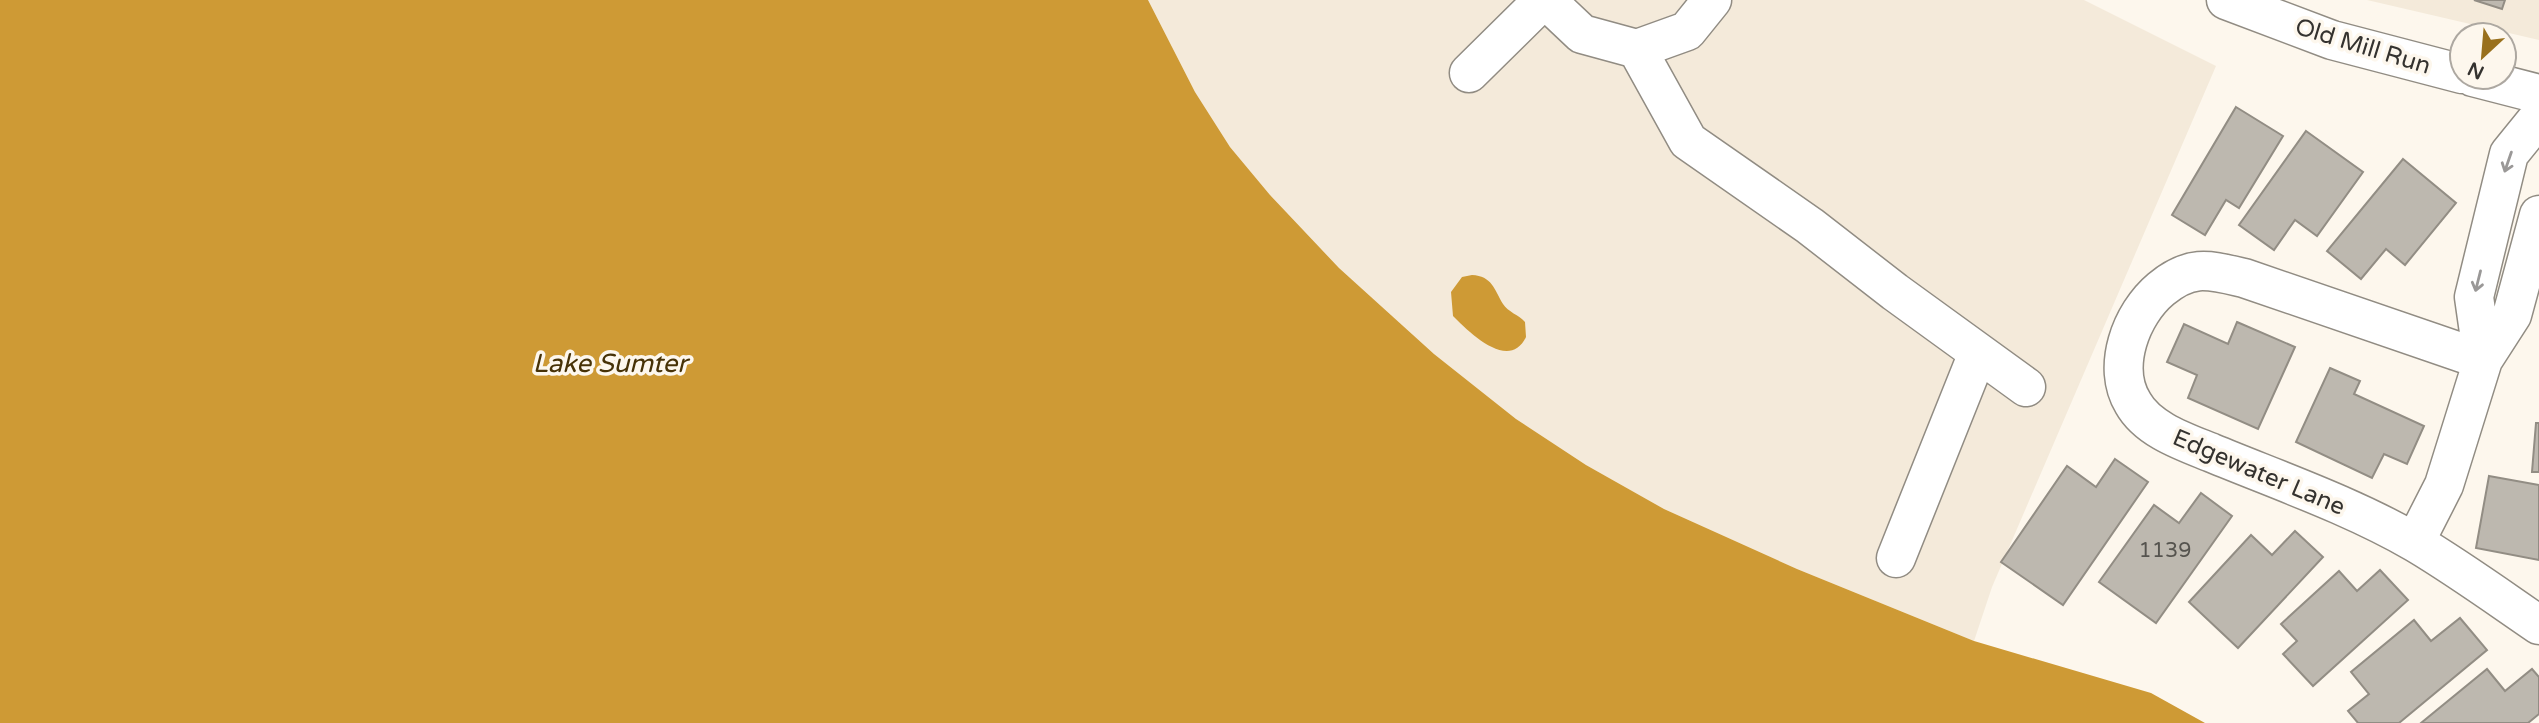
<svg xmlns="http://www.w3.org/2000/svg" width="2539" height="723" font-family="'Varela Round',sans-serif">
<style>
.built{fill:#f4eada}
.water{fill:#ce9a35}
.building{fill:#bdb8af;stroke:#928d84;stroke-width:2}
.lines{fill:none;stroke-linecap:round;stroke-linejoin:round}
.minor-casing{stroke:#918c83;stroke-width:41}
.minor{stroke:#fff;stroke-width:38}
.oneway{stroke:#9a9897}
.labels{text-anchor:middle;stroke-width:7;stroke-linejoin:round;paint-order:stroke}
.number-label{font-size:21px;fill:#56544f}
.street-label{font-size:24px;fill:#34322f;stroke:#fdf7ed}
.water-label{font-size:26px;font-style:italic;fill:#473207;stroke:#fdf7ed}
</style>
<rect width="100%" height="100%" fill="#fdf7ed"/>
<path class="built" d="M1148,0h936l132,66 -224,521 -18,54 -177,-72 -133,-60 -78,-44 -70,-46 -82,-65 -95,-86 -69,-73 -40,-48 -35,-55z
M2367,0h172v40z"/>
<path class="water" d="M0,0h1148l47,92 35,55 40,48 69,73 95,86 82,65 70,46 78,44 133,60 177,72 177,52 54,30h-2205z
M1472,275c20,1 22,14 31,29 5,8 16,11 22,18l1,15c-17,35 -57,-5 -73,-21l-2,-24 11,-15z"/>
<path class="building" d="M2474,0h31l-3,9z
M2236,107l47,29 -44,72 -13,-8 -21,35 -33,-20z
M2306,131l57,41 -46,64 -22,-16 -21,30 -35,-25z
M2403,159l53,44 -51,62 -19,-16 -25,30 -34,-28z
M2237,322l58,25 -37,82 -70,-31 9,-23 -30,-13 17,-38 44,20z
M2330,368l30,13 -6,13 70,32 -17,38 -23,-10 -12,24 -76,-36z
M2536,423h3v49h-7z
M2115,459l33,23 -85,123 -62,-43 66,-96 29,21z
M2489,476l50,9v75l-63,-12z
M2201,493l31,23 -76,107 -57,-41 55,-77 25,18z
M2295,531l28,26 -85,91 -49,-46 62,-67 21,20z
M2380,570l28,30 -95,86 -30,-32 14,-13 -16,-17 58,-53 18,20z
M2460,618l27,32 -88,73h-41l-10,-12 21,-17 -18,-22 63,-52 17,21z
M2487,669l18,22 27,-22 7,8v37l-11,9h-107z"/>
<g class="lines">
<g class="minor-casing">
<path id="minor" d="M1546,0l36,34 55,15 50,-18 25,-31
M2226,0l106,40 130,34
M1637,49l51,92 122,85 85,66 131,95
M1469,73l74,-73
M2473,77l66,17
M2483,360l-239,-82c-35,-8 -53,-14 -83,11 -30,25 -50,78 -28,114 15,27 52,39 79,50 68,28 140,53 204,90 42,25 82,54 123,82
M2483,360l-9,-63 35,-143 30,-37
M2415,542l29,-57 39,-125 29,-45 27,-100
M1896,558l82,-205"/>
</g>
<use href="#minor" class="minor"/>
</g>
<defs><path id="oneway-shaft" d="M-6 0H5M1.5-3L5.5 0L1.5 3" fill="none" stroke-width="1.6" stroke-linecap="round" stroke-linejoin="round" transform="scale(1.75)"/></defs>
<g class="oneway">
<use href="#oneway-shaft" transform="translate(2508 162) rotate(109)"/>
<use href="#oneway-shaft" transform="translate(2478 281) rotate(104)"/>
</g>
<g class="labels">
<g class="number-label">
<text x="2165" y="557">1139</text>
</g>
<g class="street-label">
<text transform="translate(2363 46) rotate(17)" y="8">Old Mill Run</text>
<text transform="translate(2259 472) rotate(23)" y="8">Edgewater Lane</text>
</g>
<g class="water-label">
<text x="610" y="372">Lake Sumter</text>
</g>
</g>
<g transform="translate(2483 56) rotate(206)"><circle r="33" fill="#fdf7ed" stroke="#ada8a1" stroke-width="2"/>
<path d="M0-5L12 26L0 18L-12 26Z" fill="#99701d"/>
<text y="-10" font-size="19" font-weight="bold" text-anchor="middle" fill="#34322f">N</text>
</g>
</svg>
